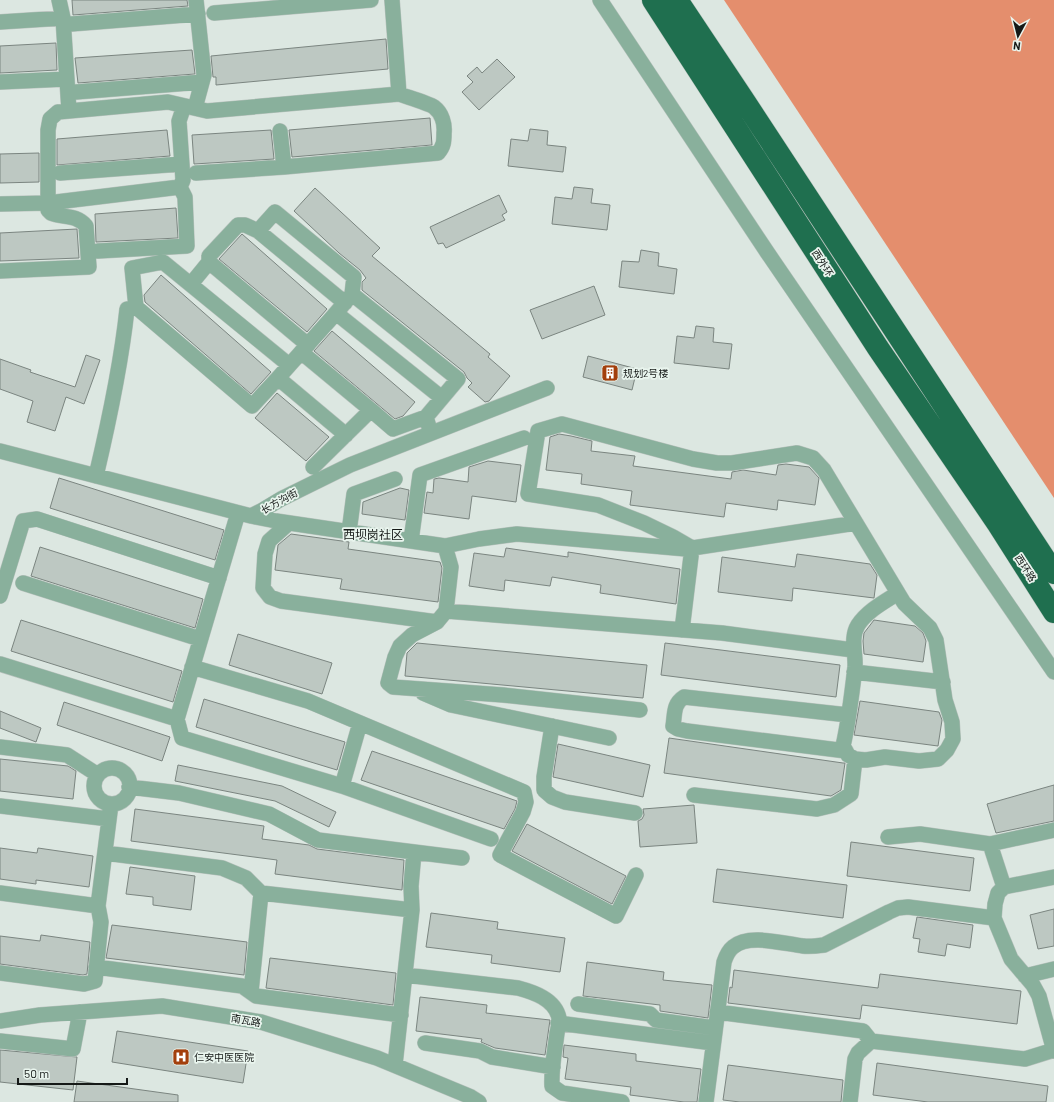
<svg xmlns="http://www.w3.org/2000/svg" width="1054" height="1102" font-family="Barlow,'Noto Sans SC',sans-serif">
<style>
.forest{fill:#e48e6d}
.building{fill:#bdc8c2;stroke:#7b8580}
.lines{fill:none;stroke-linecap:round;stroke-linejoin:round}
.minor-casing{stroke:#b8c2bd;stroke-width:16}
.highway-casing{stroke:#b8c2bd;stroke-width:23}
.minor{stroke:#89b09c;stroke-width:15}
.highway{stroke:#1f6f4f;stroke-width:22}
.labels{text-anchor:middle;stroke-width:3.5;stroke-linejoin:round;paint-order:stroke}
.street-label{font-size:10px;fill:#151917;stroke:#e9f5ee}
.poi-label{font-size:10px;fill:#151917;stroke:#e9f5ee;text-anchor:start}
.quarter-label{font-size:12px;fill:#151917;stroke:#e9f5ee}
</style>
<rect width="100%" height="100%" fill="#dce7e1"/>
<path class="forest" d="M724,0h330v498z"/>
<path class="building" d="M72,0h115l1,6 -115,9z
M386,39l2,30 -172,16v-8h-3l-2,-21z
M56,43l1,27 -57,3v-27z
M192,50l3,24 -117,9 -3,-25z
M497,59l18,18 -36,33 -17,-18 11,-10 -6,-6 10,-9 5,6z
M430,118l2,27 -140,12 -3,-27z
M530,129l18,2 -1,14 19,2 -3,25 -55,-6 3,-27 17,2z
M167,130l3,26 -113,9v-26z
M271,130l3,29 -80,5 -2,-29z
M39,153v29l-39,1v-29z
M574,187l19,2 -2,14 19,2 -3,25 -55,-6 3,-27 17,2z
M315,188l65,60 -8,8 118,98 -2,3 22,19 -21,25 -4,1 -17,-15 4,-4 -5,-5 -3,-6 -102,-82v-8l4,-4 -6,-8 -21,-17 -45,-42z
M499,195l8,17 -5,3 3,5 -59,28 -3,-5 -5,1 -8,-17z
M176,208l2,30 -82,4 -1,-28z
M77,229l2,29 -79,3v-28z
M242,234l85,75 -20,23 -88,-73z
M641,250l18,3 -1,13 19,3 -3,25 -55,-7 3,-26 17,1z
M161,275l110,97 -20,22 -106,-92 -1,-7z
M594,286l11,29 -63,24 -12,-29z
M696,326l18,2 -1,14 19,2 -3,25 -55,-6 3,-27 17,2z
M332,331l83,71 -12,14 -8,3 -81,-68z
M86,355l14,5 -16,44 -18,-7 -11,34 -28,-9 6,-21 -33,-12v-30l31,11 -1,2 45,15z
M588,356l49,13 -5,21 -49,-13z
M277,393l52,44 -23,24 -51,-43z
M559,434l12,2 21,5 -1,10 44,5 -2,10 98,13 1,-7 11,-2 33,5 2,-10 8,-1 23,3 10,11 -4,27 -37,-5 -1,10 -51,-7 -2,14 -94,-12 2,-14 -51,-7 1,-10 -36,-4 4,-33z
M488,461l33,4 -5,37 -44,-6 -3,23 -45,-6 3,-21 6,1 1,-14 5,-1 29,4 1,-15z
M59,478l165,52 -9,30 -165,-52z
M400,488l9,2 -4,30 -43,-6 1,-12z
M291,534l58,8 -1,7 92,13 2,6 -4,34 -98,-13 2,-10 -67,-9 3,-25z
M40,547l163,52 -8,29 -164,-52z
M506,548l62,9v-5l112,17 -4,35 -76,-11 1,-8 -49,-8 -2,9 -45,-6 -1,11 -35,-5 5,-33 30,4z
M797,554l73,10 7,11 -3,23 -81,-10 -1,13 -74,-9 4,-35 73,10z
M21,620l161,51 -9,31 -162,-51z
M874,620l41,6 8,7 3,8 -3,21 -59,-8 -1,-13 1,-8z
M238,634l94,29 -10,31 -93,-29z
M417,643l230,22 -4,33 -238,-22 2,-23z
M665,643l175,22 -4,32 -175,-22z
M204,699l141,43 -8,28 -141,-43z
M860,701l79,11 3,8 -4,26 -84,-11z
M64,702l106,35 -8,24 -105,-36z
M0,711l41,17 -5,14 -36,-14z
M669,738l174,25h2l-4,27 -10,6 -167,-23z
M558,744l92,21 -7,32 -90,-20z
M372,751l145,50 -2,8 -11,20 -143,-49z
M0,759l68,7 8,5 -3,28 -73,-8z
M178,765l104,21 54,26 -7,15 -54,-26 -100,-20z
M1054,785v36l-58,12 -9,-29z
M694,805l3,38 -57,4 -2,-26 4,-2 2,-4 -1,-6z
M135,809l129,17 -2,13 47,6 8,4 87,11 -2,30 -127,-16 2,-14 -146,-19z
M527,824l99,52 -14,28 -100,-53z
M851,842l123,16 -4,33 -123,-15z
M0,848l37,5 1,-5 55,8 -4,31 -53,-7v4l-36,-5z
M130,867l65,9 -4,34 -38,-5v-8l-27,-3z
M717,869l130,16 -4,33 -130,-16z
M1054,909v37l-16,3 -8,-34z
M431,913l67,9 -1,7 68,9 -5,34 -69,-9 1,-8 -66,-8z
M917,917l56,8 -3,23 -23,-4 -2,12 -27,-4 2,-13 -7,-1z
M112,925l135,17 -3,33 -138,-17z
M41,935l49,7 -3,32 -4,1 -83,-11v-28l40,5z
M270,958l126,15 -3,32 -127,-17z
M587,962l77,10 -1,8 49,5 -4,33 -48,-7v-6l-77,-9z
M734,970l144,18 2,-14 141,17 -4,33 -155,-19 -2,14 -132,-16 2,-16 2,1z
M420,997l67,8 -1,8 64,7 -5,35 -50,-7 -14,-6 1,-3 -66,-8z
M117,1031l131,20 -5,32 -131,-21z
M564,1045l72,9v7l65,8 -4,33h-13l-54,-7 1,-8 -66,-8 3,-21 -5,-1z
M0,1050l77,7 -4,33 -73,-8z
M877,1063l171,23 -2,16h-118l-55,-7z
M728,1065l115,15 -2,22h-101l-17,-2z
M77,1081l101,14v7h-104z"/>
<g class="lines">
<g class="minor-casing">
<path id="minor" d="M59,0l4,18
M600,0l167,252 287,420
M214,13l157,-13
M0,22l63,-4 6,93
M71,24l127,-10
M0,82l67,-3
M76,92l126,-10
M195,108l9,-33 -8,-75
M280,131l4,36
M60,173l121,-9
M196,173l88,-6 154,-14c6,-7 6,-12 6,-20 1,-9 -2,-20 -10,-26 -6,-4 -27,-10 -35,-13
M0,204l48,-1v-73l2,-11 8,-7 110,-10 39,9 192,-17 -7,-94
M98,251l89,-5 -2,-49 -5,-10
M209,262v-6l29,-31h7l13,6
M0,271l89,-4 -3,-41c-10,-12 -23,-8 -35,-13l-3,-3v-7l132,-16 3,-7 -4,-59 5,-15
M191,284l18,-22 99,83
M352,294l106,85 -32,38 16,-19 -106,-85z
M345,303l-87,-72 17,-19 79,65 -2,17
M336,313l-58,65 68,57
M301,352l70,58
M278,378l-26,28 -116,-99 -4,-39 31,-6 126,103
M0,451l251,65 10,-5 20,-12 69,-34 197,-77
M313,467l58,-57 22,19 33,-12 3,10
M96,476c13,-55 25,-110 31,-167
M251,516l25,5 169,25 34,-7 38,-5 169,15 170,-26
M289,523l-20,18 -4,13 -2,34 7,9 11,4 156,21
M349,532l5,-38 41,-15
M411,541l9,-66 104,-37
M445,546l6,21 -5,44 -9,11 -25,13 -12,11 -5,11 -7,26 5,4 110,8 137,15
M23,583l177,56
M0,596l23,-75 14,-2 182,59
M446,611l276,22 131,17
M682,630l10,-82 -19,-11 -29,-14 -46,-18 -70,-11 10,-63 24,-7 131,35 24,4h15l65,-10 16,5 11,12 80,133 26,25 6,12 9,60 7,22 1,17 -6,11 -9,9 -19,2 -34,-4 -19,3 -11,-1 -7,-4 -5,-9c6,-26 9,-53 12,-79 1,-14 -5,-29 3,-42 9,-14 26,-23 40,-32
M0,664l177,55 61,-206
M192,667l116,34 216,91 2,10 -3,10 -23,43 116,61 20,-41
M854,672l89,10
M423,693l28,12 158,33
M177,719l5,19 160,48 149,53
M552,726l-8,51v13l8,7 13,5 70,11
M0,747l67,8 31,20
M846,751l-159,-20 -9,-2 -5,-3c2,-12 0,-22 11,-29l164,18
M94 786a18 18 0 1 1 36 0a18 18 0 1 1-36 0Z
M342,786l18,-63
M129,787l50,6 90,21 49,26 144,18
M694,795l123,14 17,-4 17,-11 4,-35
M0,806l109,13
M888,837l32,-3 70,10
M105,853l117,15 24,10 15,15 151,17
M1054,877l-50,10 -6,6 -3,11 -1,14 17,41 22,26 6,11 15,55
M1004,887l-14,-43 64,-14
M0,893l98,13
M96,967l146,19 14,10 145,19
M0,973l84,11 11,-3 6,-59 -3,-16 13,-102
M405,975l113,13c15,4 37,11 41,30 1,4 -1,10 -2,15 -2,17 -6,35 -5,53l10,7 60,9
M1025,976l29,-7
M251,992l10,-99
M578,1004l72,10 6,6 59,8
M717,1012l146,19 8,10
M0,1021l40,-6 122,-9 99,16 116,36 94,39 8,5
M558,1023l155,20
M0,1041l73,8 7,-37
M425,1043l55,8 12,6 61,10
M395,1065l17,-155 -1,-24 3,-34
M706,1102l18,-140c2,-6 4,-11 9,-15 16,-14 51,-3 70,-1 7,1 14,0 21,-1l65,-33 9,-4 10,-1 86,11
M850,1102l5,-43 3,-6 13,-12 154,18 29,-9"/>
</g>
<g class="highway-casing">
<path id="highway" d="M653,0l225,348 120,176 56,88
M677,0l66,99 311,474"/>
</g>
<use href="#minor" class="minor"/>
<use href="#highway" class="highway"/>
</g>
<defs>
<g id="building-square" transform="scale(0.9)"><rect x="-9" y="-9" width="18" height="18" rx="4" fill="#a33f0c" stroke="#e9f5ee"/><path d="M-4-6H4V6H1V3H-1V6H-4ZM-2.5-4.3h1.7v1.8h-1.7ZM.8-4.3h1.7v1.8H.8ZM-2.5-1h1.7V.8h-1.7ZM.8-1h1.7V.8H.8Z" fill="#fff"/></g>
<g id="hospital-square" transform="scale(0.9)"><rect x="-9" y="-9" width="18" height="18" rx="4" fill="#a33f0c" stroke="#e9f5ee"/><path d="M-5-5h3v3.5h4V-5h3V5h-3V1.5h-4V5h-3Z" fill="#fff"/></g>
</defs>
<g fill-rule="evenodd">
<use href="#building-square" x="610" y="373"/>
<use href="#hospital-square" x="181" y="1057"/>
</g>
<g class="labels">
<g class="street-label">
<text transform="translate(823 263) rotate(57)" y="4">西外环</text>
<text transform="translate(279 501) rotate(-29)" y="4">长方沟街</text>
<text transform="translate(1026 568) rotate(57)" y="4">西环路</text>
<text transform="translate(246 1020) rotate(10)" y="4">南瓦路</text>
</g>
<g class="poi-label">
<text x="623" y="377">规划2号楼</text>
<text x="194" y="1061">仁安中医医院</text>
</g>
<g class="quarter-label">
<text x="373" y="539">西坝岗社区</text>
</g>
</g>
<g transform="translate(1018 36) rotate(187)" stroke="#e9f5ee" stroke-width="3" paint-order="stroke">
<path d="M0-3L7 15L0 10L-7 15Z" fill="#151917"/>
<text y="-6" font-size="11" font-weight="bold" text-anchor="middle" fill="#151917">N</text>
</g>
<path d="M18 1078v6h109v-6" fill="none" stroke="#151917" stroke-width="2"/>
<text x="24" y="1078" font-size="12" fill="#151917" stroke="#e9f5ee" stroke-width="3" paint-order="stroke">50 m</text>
</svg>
